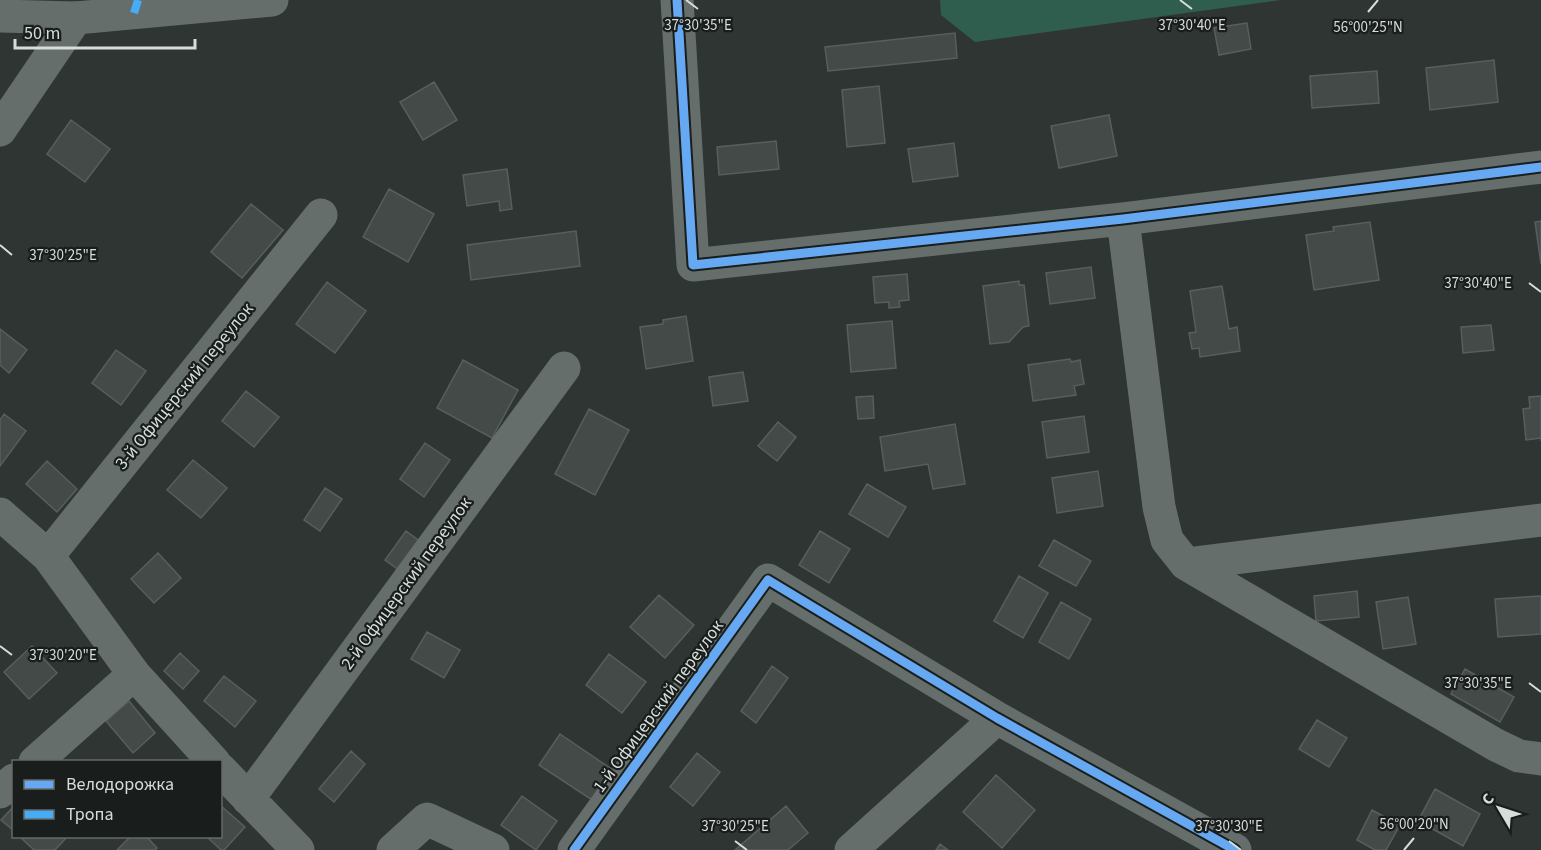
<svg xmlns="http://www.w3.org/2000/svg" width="1541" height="850" font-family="'Source Sans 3',sans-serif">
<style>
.green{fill:#2f5e4f}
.building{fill:#444a48;stroke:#595e5d;stroke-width:1.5}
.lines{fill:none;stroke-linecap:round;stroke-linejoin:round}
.minor{stroke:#666e6b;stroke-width:33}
.major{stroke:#656e6b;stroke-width:33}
.quiet{stroke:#46acf6;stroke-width:8;stroke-dasharray:15 8;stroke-linecap:butt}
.cycleway-casing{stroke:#191e1c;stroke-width:13}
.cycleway{stroke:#66a8f1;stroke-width:9}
.ticks{fill:none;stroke:#d6ddda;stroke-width:2}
.labels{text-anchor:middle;stroke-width:4.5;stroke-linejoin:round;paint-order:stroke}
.street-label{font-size:18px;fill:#d6ddda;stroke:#191e1c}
.ticks-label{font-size:15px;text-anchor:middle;fill:#d6ddda;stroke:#191e1c;stroke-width:4.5;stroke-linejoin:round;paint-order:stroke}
</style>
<rect width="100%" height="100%" fill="#2f3533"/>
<path class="green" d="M940,0h341l-306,42 -34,-27z"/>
<path class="building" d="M1247,23l4,26 -32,6 -5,-27z
M955,33l2,25 -129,13 -3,-24z
M1494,60l4,42 -68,8 -4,-42z
M1377,71l2,32 -67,5 -2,-32z
M434,82l23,38 -34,20 -23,-38z
M879,86l6,57 -38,4 -5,-57z
M1109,115l8,41 -58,12 -8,-42z
M71,120l39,29 -25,33 -38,-28z
M776,141l3,28 -60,6 -2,-28z
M954,143l4,33 -45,6 -5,-33z
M507,169l5,40 -12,2 -1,-10 -32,5 -4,-31z
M389,189l45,25 -26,48 -45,-25z
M251,204l32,26 -41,48 -31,-26z
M1541,221v43l-6,-42z
M1370,222l9,58 -65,10 -8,-55 28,-4 -1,-4z
M576,231l4,35 -109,14 -4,-35z
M1091,267l4,31 -45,6 -4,-31z
M907,274l2,26 -10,1 1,6 -11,1v-6l-14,1 -2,-26z
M1019,281v4h5l5,41 -6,1 -14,15 -19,2 -7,-58z
M327,282l39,29 -31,42 -39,-29z
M1222,286l7,43 8,-2 3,24 -40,6 -1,-9 -7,1 -3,-16 7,-1 -6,-41z
M686,316l7,45 -47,8 -6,-42 23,-3v-4z
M892,321l4,47 -45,4 -4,-47z
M1491,325l3,25 -31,3 -2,-26z
M0,329l27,21 -18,23 -9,-8z
M116,350l30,21 -25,34 -29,-22z
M1070,359l1,3 9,-2 4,24 -10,2 2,9 -43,6 -5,-36z
M463,360l55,30 -26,48 -55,-30z
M743,372l5,29 -35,5 -4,-29z
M246,391l33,26 -25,30 -32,-26z
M873,396l1,22 -16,1 -2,-22z
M1541,396v45v-3l-15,2 -3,-31 7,-1 -1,-11z
M589,409l40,21 -34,65 -40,-21z
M4,414l22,17 -26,35v-46z
M1084,416l5,36 -42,6 -5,-36z
M778,422l18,15 -19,24 -19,-15z
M955,424l10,60 -32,5 -5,-25 -43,7 -5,-34z
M425,443l25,17 -26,37 -24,-18z
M193,460l34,28 -26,30 -34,-28z
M47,461l30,28 -20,23 -31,-28z
M1098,471l5,35 -46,7 -5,-35z
M867,484l39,23 -18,30 -39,-23z
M325,488l17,11 -22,32 -16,-11z
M406,531l15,11 -21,29 -15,-11z
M820,531l30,18 -21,34 -30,-18z
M1054,540l37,21 -15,25 -37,-20z
M158,553l23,25 -27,25 -23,-24z
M1019,576l29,17 -25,45 -29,-17z
M1357,591l2,26 -43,4 -2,-25z
M659,595l35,30 -29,33 -35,-31z
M1541,596v38l-43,3 -3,-38z
M1408,597l8,47 -33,5 -7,-47z
M1061,602l30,17 -22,40 -30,-17z
M427,632l33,18 -16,28 -33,-19z
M32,646l25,27 -28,26 -25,-27z
M180,653l19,18 -16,18 -19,-18z
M609,654l37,28 -24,31 -36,-28z
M772,666l16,12 -32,45 -15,-12z
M1465,669l49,28 -14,25 -49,-28z
M224,676l32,25 -21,26 -31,-26z
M129,701l26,32 -22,20 -27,-32z
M1317,720l30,18 -18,29 -30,-18z
M560,734l53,36 -21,30 -53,-35z
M351,751l14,13 -31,38 -15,-13z
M697,753l23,19 -27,34 -23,-19z
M996,775l39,35 -33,38 -39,-36z
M1435,789l45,25 -17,32 -45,-25z
M522,796l35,25 -21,29 -35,-25z
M220,805l25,22 -21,23h-3l-15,-14h14z
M14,806v25l-13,-11z
M786,806l22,27 -20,17h-53z
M1372,810l28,15 -14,25h-11l-18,-10z
M19,836h47l1,1 -12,13h-21z
M131,836h15l11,12 -2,2h-38z
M940,844l8,6h-12z"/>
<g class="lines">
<path class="minor" d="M677,0l16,265 430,-46 418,-52
M0,130l76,-112
M1123,219l36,288 8,33 19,24 310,181 23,11 22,3
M0,514l48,42 86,118 80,88
M48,556l273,-341
M1186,564l355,-44
M35,762l99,-88
M220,769l78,81
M0,792l14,-12
M248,799l316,-431
M393,850l34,-31 66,31
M574,850l194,-270 229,138 238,132
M851,850l146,-132"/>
<path class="major" d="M0,16l76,2 196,-18"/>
<path class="quiet" d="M134,13l4,-13"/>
<g class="cycleway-casing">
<path id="cycleway" d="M677,0l16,265 430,-46 418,-52
M574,850l194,-270 229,138 238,132"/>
</g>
<use href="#cycleway" class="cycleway"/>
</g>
<path class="ticks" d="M686,0l12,9M1180,0l12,9M1368,12l10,-12M0,245l12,10M1529,283l12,9M0,646l12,9M1529,683l12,9M735,841l12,9M1229,841l12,9M1404,850l10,-12"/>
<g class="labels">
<g class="street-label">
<text transform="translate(184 386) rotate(-51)" y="6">3-й Офицерский переулок</text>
<text transform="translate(406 583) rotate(-54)" y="6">2-й Офицерский переулок</text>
<text transform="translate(658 706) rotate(-54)" y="6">1-й Офицерский переулок</text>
</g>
</g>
<g class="ticks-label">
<text x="698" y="30">37°30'35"E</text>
<text x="1192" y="30">37°30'40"E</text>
<text x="1368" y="32">56°00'25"N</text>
<text x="63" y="260">37°30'25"E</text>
<text x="1478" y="288">37°30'40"E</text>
<text x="63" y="660">37°30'20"E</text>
<text x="1478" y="688">37°30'35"E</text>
<text x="1414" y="829">56°00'20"N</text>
<text x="735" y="831">37°30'25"E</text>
<text x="1229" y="831">37°30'30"E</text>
</g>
<rect x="12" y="760" width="210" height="78" fill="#191e1c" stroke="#656a68" stroke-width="1.5"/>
<rect x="24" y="780" width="30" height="9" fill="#66a8f1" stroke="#656a68" stroke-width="1.5"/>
<text x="66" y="790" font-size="18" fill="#d6ddda">Велодорожка</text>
<rect x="24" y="810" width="30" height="9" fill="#46acf6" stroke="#656a68" stroke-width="1.5"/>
<text x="66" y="820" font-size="18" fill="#d6ddda">Тропа</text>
<g transform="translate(1499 808) rotate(309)" stroke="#191e1c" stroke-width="4.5" paint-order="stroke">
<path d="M0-4.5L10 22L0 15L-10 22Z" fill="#d6ddda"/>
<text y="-9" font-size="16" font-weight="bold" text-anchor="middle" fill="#d6ddda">С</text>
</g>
<path d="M15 39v9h180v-9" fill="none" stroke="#d6ddda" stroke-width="3"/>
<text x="24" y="39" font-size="18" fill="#d6ddda" stroke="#191e1c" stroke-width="4.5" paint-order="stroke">50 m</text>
</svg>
